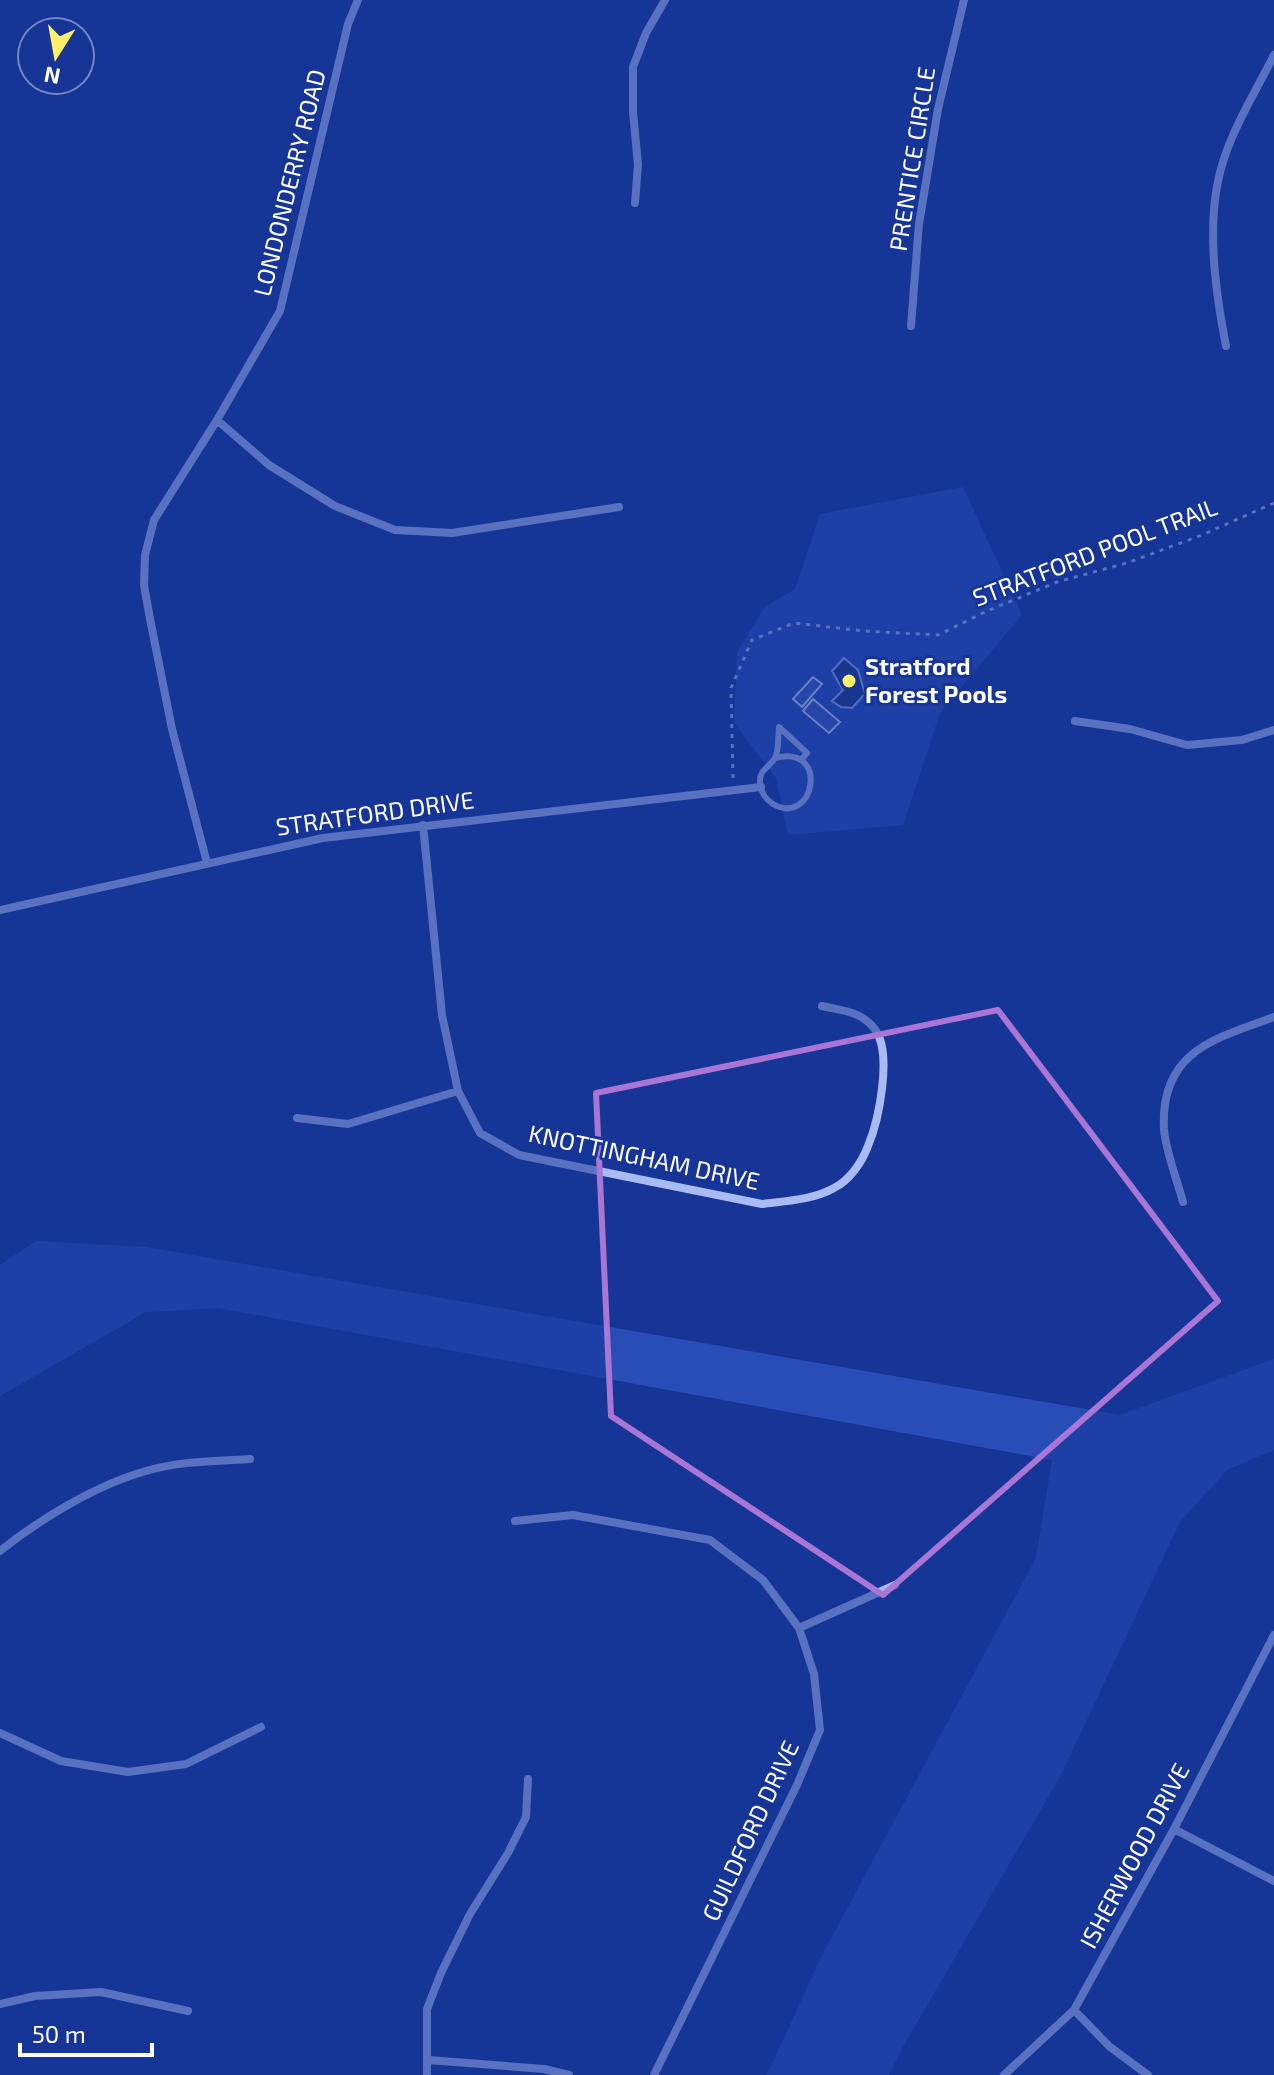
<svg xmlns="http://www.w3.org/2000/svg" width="1274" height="2075" font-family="'Exo 2',sans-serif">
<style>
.green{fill:#294db6}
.water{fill:#1f3681;stroke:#9ab3f4;stroke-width:2}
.building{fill:#3a5bbd;stroke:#cfdbfc;stroke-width:2}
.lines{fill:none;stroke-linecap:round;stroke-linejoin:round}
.path{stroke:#a8bbf2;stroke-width:3;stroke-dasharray:4 6;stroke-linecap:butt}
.service{stroke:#a8bbf2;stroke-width:6}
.minor{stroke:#a8bbf2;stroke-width:8}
.marked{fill:none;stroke:#a976d5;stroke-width:6;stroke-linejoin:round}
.poi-dot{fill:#fff069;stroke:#163597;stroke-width:3}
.labels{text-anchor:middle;stroke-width:6;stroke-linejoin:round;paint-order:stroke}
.street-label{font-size:24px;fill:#fff;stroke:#163597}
.poi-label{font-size:24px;font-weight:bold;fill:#fff;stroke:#163597;text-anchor:start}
</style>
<rect width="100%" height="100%" fill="#163597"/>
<path class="green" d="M963,487l59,128 -82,98 -37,112 -115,10 -12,-57 -42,-55 3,-71 28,-45 30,-18 25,-75z
M36,1241l110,6 974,168 154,-56v91l-47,20 -47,52 -119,253 -157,270 -15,30h-122l54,-118 215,-399 16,-98 -834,-152 -72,4 -146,84v-131z"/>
<path class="water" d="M844,658l14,12 7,24 -13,14 -11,-1 -9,-6 11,-11 -11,-19z"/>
<path class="building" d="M813,677l9,7 -20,23 -9,-8z
M813,699l27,23 -11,11 -26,-22z"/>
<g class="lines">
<path class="path" d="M733,778l-2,-90 21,-48 42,-17 70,8 74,4 49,-24 70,-29 70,-19 75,-28 72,-32"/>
<path class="service" d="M775,758c55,-15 40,70 -2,46 -8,-5 -12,-12 -13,-21 -1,-14 9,-15 15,-25 4,-6 3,-23 4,-31l28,26 -6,7"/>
<path class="minor" d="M635,203l3,-38 -5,-53v-45l13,-34 19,-33
M911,326l8,-102 19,-115 26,-109
M1226,346c-11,-56 -21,-128 -3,-184 10,-34 35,-75 51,-107
M217,420l52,45 66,41 60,24 57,3 167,-26
M1075,721l55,8 57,16 55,-5 32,-10
M423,825l19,190 16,76 22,42 39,22 243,49c23,-3 51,-4 72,-16 16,-8 28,-26 34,-42 11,-26 24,-91 8,-115 -13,-20 -33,-20 -54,-25
M207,863l-35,-134 -22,-110 -6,-34 1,-30 9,-35 63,-100 63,-109 68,-287 10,-24
M0,910l323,-72 438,-51
M297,1118l51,6 110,-33
M1183,1202c-6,-23 -17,-49 -19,-73 -4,-77 49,-90 110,-112
M515,1521l58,-6 137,25 53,40 36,48 15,46 6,56 -23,55 -143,290
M0,1551c40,-32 96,-66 146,-80 33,-10 70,-10 104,-12
M799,1628l96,-43
M0,1733l61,28 67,11 58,-8 75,-37
M1174,1829l100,52
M0,2004l35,-8 66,-4 87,19
M1074,2010l36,37 38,28
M428,2060l116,9 25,6
M427,2075v-66l14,-36 29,-59 38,-61 18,-36 2,-38
M1004,2075l70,-65 100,-181 100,-194"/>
</g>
<path d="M0 0H1274V2075H0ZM998,1010l220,291 -335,294 -272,-179 -15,-323z" fill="#163597" fill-opacity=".55" fill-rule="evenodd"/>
<path class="marked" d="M998,1010l220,291 -335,294 -272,-179 -15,-323z"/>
<circle class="poi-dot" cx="849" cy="681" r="8"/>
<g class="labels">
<g class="street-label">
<text transform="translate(913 159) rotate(-81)" y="8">PRENTICE CIRCLE</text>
<text transform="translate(290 183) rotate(-76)" y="8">LONDONDERRY ROAD</text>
<text transform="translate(1095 553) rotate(-21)" y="8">STRATFORD POOL TRAIL</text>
<text transform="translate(375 814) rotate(-8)" y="8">STRATFORD DRIVE</text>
<text transform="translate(644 1158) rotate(12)" y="8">KNOTTINGHAM DRIVE</text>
<text transform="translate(751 1831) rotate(-65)" y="8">GUILDFORD DRIVE</text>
<text transform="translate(1135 1856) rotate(-62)" y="8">ISHERWOOD DRIVE</text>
</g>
<g class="poi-label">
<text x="865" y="675">Stratford<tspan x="865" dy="28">Forest Pools</tspan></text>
</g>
</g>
<g transform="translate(56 56) rotate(191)"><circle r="38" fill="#163597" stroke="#7386c1" stroke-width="2"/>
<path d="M0-6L14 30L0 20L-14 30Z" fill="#fff069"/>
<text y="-12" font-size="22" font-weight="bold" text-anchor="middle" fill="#ffffff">N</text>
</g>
<path d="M20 2043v12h132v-12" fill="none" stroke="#ffffff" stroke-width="4"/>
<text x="32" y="2043" font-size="24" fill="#ffffff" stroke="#163597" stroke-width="6" paint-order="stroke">50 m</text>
</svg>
